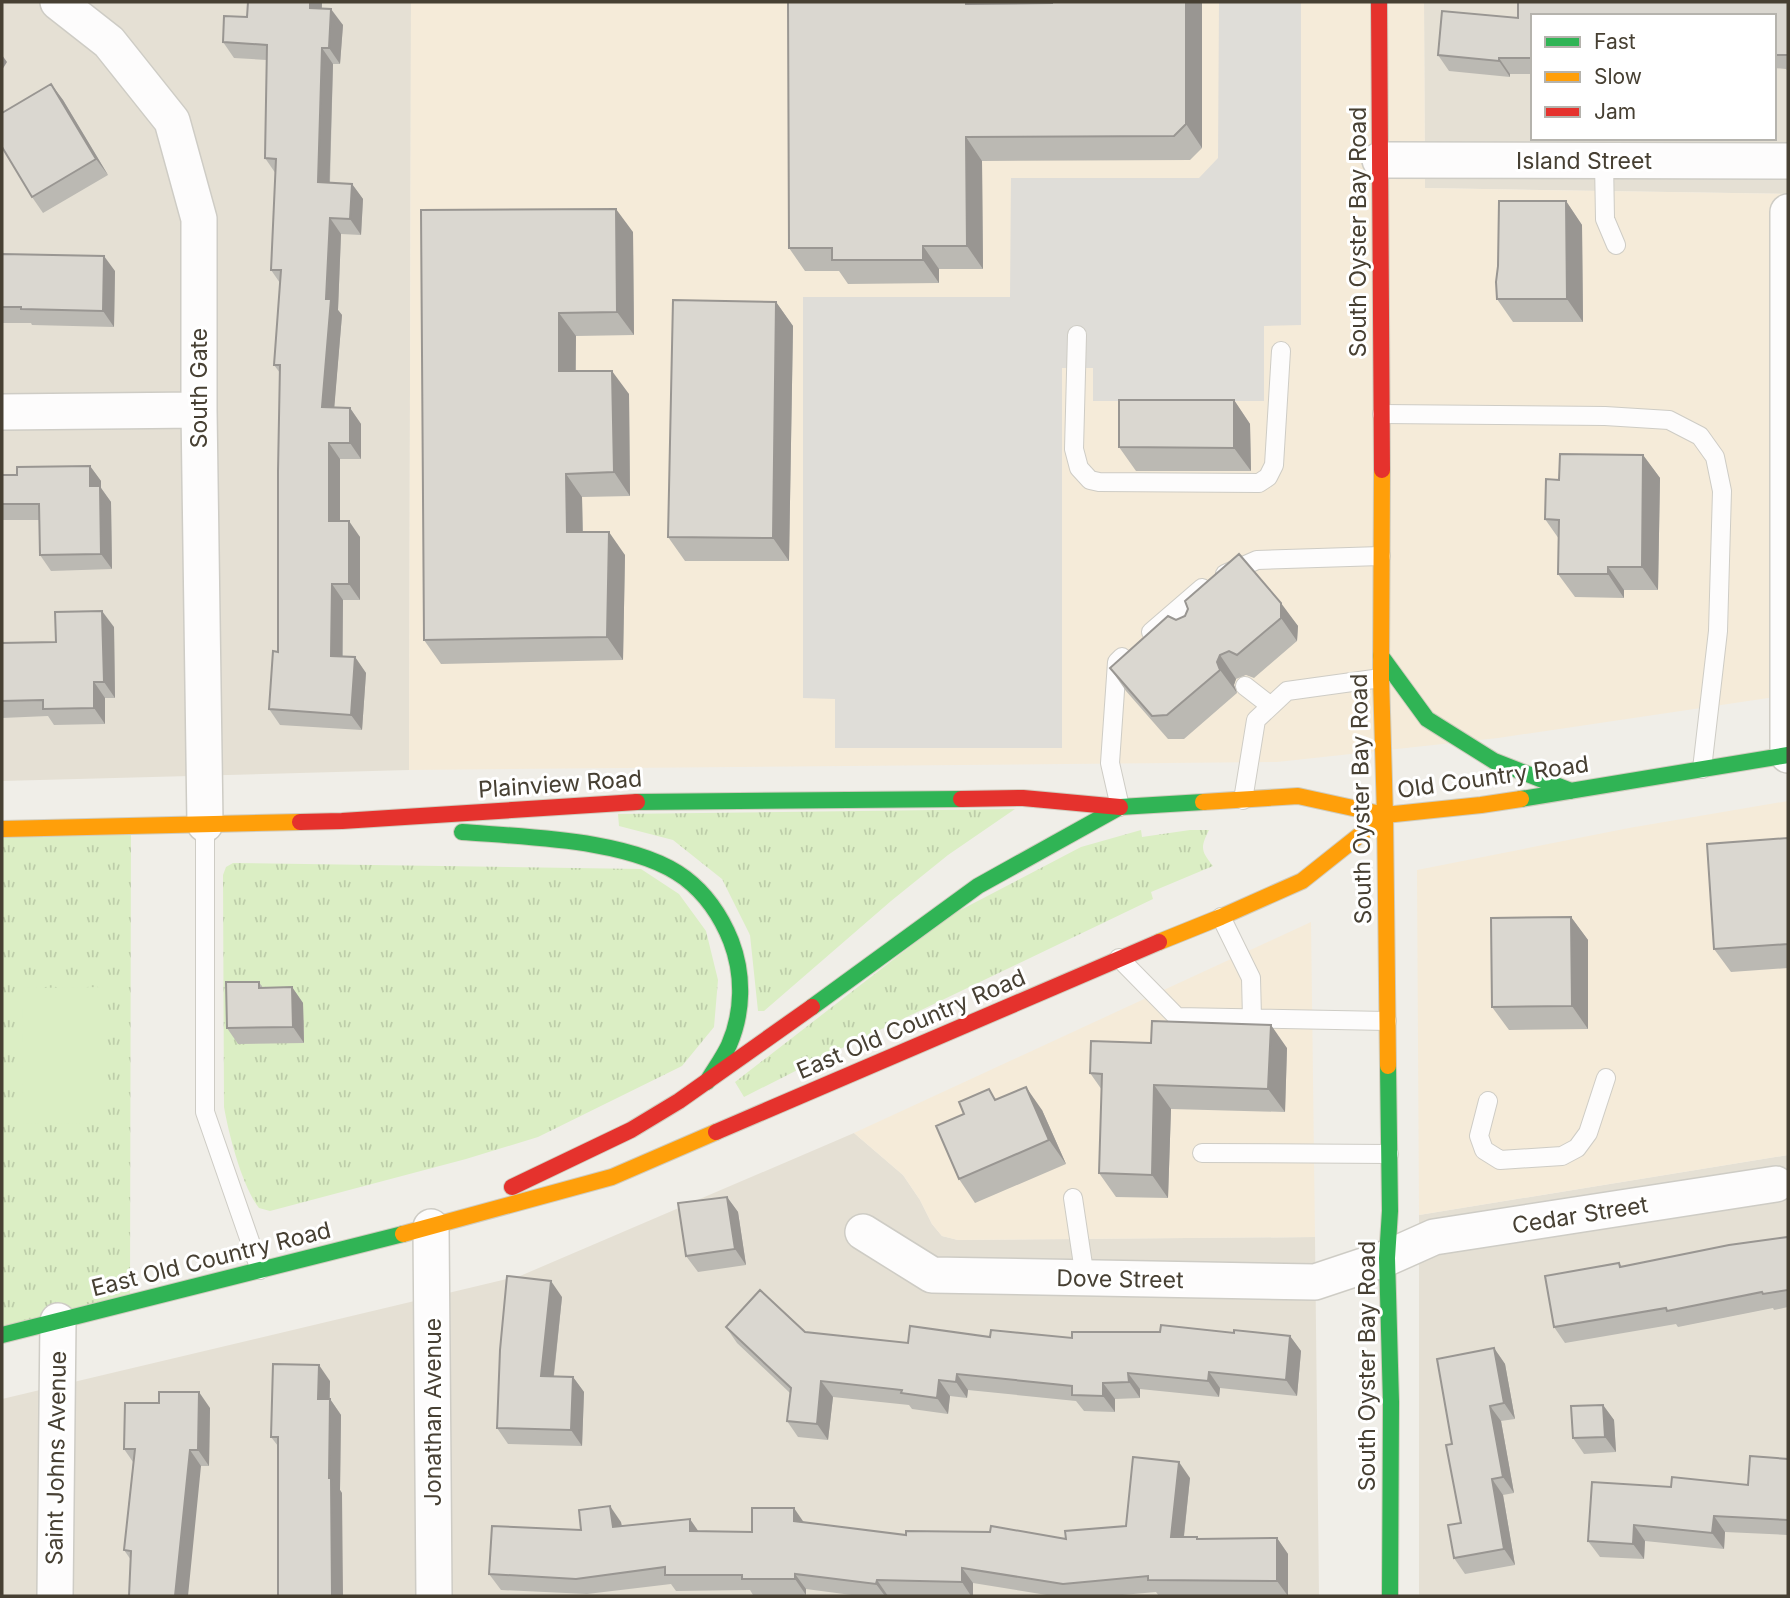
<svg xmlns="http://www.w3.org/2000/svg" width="1790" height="1598" font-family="Inter,sans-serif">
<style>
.residential{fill:#e5e0d4;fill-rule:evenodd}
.commercial{fill:#f5ebd9}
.grass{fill:url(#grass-tufts)}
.garden{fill:#dbeec4}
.parking{fill:#dfddd8}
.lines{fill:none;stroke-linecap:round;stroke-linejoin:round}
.lane-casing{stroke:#ceccc5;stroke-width:20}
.street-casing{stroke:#ceccc5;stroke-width:38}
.fast-casing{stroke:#d0ccbe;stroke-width:18}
.slow-casing{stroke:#d0ccbe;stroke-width:18}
.jam-casing{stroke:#d0ccbe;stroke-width:18}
.lane{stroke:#fdfcfc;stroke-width:18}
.street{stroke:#fdfcfc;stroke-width:35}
.fast{stroke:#30b455;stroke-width:16}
.slow{stroke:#ff9f0a;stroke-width:16}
.jam{stroke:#e5322d;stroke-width:16}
.wall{fill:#bbb9b3}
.shaded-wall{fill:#999692}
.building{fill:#dad7d0;stroke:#999692;stroke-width:2}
.labels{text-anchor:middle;stroke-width:6;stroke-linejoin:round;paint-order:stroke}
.street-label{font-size:23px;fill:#474033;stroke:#fff}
</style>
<defs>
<pattern id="grass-tufts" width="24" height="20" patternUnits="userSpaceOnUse" patternTransform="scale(1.75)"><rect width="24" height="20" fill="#dbeec4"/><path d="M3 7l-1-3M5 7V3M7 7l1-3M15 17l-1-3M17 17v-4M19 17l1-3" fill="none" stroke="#bdcda9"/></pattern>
</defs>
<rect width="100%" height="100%" fill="#f0eee8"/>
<path class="residential" d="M2,2h409l-2,768 -407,11z
M1424,2h364v192l-363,-6zM1533,16h241v122h-241z
M854,1133l49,42 17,25 12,24 10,12 16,4 357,-3 4,359h-1317v-197l518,-123z
M1788,1155v441h-369v-381z"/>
<path class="commercial" d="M411,2h1013l1,186 363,6v501l-290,43 -221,24 -868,8z
M1788,801v354l-369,60 -2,-345 212,-42z
M1311,922l4,315 -357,3 -16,-4 -10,-12 -12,-24 -17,-25 -49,-42z"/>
<path class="grass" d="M1015,809l-67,46 -57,46 -127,110h-6l-8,-76 -28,-56 -49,-39 -54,-14 -1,-12z
M131,827l-1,475 -128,33v-505z
M1141,830l1,7 48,-7h19c-9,18 -8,21 4,36l-62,26 2,7 -336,161 -73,37 -9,-15 216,-167 130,-68z
M233,863l408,6 38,25 27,37 12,49 -4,47 -32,39 -144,71 -72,22 -196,52 -11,-3c-17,-22 -30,-73 -35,-101l-1,-232 3,-8z"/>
<path class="garden" d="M104,987v137l-82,-1 1,-135z"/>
<path class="parking" d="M1219,2h82v323l-37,1v75h-171v-33h-31v380h-227v-49l-32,-1v-401h207l1,-119h188l19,-20z"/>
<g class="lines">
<g class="lane-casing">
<path id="lane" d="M1604,161l1,58 11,26
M1077,335l-3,114 5,19 11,12 9,2 160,1 9,-6 6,-12 7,-114
M1382,414l223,2 64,4 31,16 15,21 7,34 -4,140 -16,138
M1225,574l32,-14 124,-4
M1151,632l51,-44
M1245,686l26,20
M1243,800l13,-80 31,-29 94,-13
M1120,807l-10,-44 7,-101 5,-5
M205,824v288l55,158
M1221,917l30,61 1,40
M1119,958l58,59 210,4
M1488,1101l-9,35 5,14 16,10 62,-4 15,-8 11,-15 18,-55
M1202,1153l187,1
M1073,1198l12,80"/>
</g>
<g class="street-casing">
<path id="street" d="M58,2l51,40 63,79 27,98v191l6,414
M1380,160l408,1
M2,412l197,-2
M1788,755v-543
M431,1227l3,369
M863,1232l69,43 383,7 72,-24 47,-21 342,-53
M55,1596l3,-275"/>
</g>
<g class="fast-casing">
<path id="fast" d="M1381,656l46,63 67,42 77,30
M1521,799l267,-44
M637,802l324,-3
M462,832c63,5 172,7 223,46 21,16 36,38 46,63 13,34 12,72 -2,104 -6,13 -15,25 -22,37
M812,1007l166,-121 142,-79 83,-5
M1388,1066l2,145 -3,47 4,144 -1,194
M2,1335l401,-101"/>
</g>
<g class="slow-casing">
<path id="slow" d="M1382,470l-1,208 4,137 3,251
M1203,802l95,-6 87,19 96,-10 40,-6
M2,829l298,-7
M1159,942l62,-25 81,-36 83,-66
M403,1234l209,-57 104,-45"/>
</g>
<g class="jam-casing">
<path id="jam" d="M1379,2l3,468
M961,799l62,-1 97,9
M300,822l42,-1 295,-19
M716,1132l443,-190
M512,1187l119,-57 48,-29 133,-94"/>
</g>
<use href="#lane" class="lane"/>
<use href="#street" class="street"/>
<use href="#fast" class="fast"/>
<use href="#slow" class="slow"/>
<use href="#jam" class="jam"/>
</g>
<path class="wall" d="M248,2h74v7l21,16 -3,39h-7l-3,119 22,1 11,15 -2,36 -20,-1 -3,76 4,5 -8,93h16l11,16v35h-21v62l20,16v63h-17v56l12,1 11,16 -4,57 -82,-5 -11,-16 9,-57 2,-279 -6,-8 6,-82 -9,-13 5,-96 -11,-16 2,-98 -33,-2 -11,-16 24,-25z
M1052,2h150v146l-12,12 -208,1 1,108h-44v14l-91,1 -9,-13h-34l-16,-23 193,-244 70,-1z
M1518,2h270v69l-2,-2 -12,-1v-52h-241v58h-23v3l-61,-6 -11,-16 4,-44 76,7z
M51,84l12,16 45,75 -65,38 -11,-16z
M1566,201l16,24 1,97h-70l-16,-23z
M421,210l212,22 1,103 -58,1v35l53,23 1,102 -48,1 1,35 42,23 -2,105 -182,4 -17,-24z
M2,254l113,17 -1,56 -82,-2 -1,-2h-29z
M776,302l17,24 -4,235h-104l-17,-24z
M1234,400l16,24 1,47h-115l-17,-24z
M1643,455l17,23 -2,112h-34v8l-49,-1 -17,-23 1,-35 -14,-20 14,-39z
M90,466l11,15v7l10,14 1,67 -61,2 -11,-16 -1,-35h-37v-45h15z
M1239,554l59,72 -1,15 -43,37 -8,-3 -10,4 -2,6 3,8 -53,46h-16l-42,-48 -16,-23 66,-48 9,-4z
M114,627l1,71h-10v26l-51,1 -6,-9 -46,2v-78l2,3 52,-1z
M1788,838v130l-57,4 -17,-23z
M1571,917l17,23v89l-79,1 -17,-23z
M259,982l4,6 29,-1 11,16 1,40 -66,1 -11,-16z
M1287,1048l-2,64 -114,-3 -3,89 -52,-1 -17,-24 3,-83 -12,-17z
M997,1099l45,11 24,54 -91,39 -16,-24z
M727,1197l11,15 8,53 -48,7 -12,-16z
M1788,1237v70l-14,3 -1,-2 -95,19 -2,-3 -111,19 -11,-16 65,-64 3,4z
M562,1297l-8,79 19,1 11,15 -2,54 -74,-2 -11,-16z
M726,1327l79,5 103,11 82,-6 82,1 162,-5 56,3 11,15 -4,45 -77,-8 -1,9 -79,-8v9l-25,1v13l-31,-1 -8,-10 -108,-11 -1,8 -17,-2 -2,18 -36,-5 -3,-4 -76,-8 -5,43 -30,-3 -11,-16 3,-28 -53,-50z
M1494,1348l11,16 10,55 -14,2 13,72 -11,2 12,70 -50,9 -11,-16z
M330,1381v18l11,16 -1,75 2,3 -64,-47 -7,-9z
M1603,1405l11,15 2,32 -32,2 -11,-16z
M210,1408l-1,58h-8l-70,94 -7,-10 9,-88 -9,-13z
M1788,1459v76l-63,-3 -1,17 -79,-8 -1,18 -44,-2 -12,-16 83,-54 77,-2z
M1190,1478l-6,59h13l2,2 78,-1 11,16v42h-129l-3,-4 -45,4h-58l-80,-13v13h-114l-53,-7v6h-53l-3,-5 -74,1 -5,-7 -84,10 -86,-4 -12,-16 92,-44 40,-8 1,4 76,5 54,1 52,-10 102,13 160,4 60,-13z"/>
<path class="shaded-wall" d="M310,2h12l-1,22 -11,-16z
M966,2h16v25l-16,-23z
M1186,2h16v146l-16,-24z
M331,9l12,16 -3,39 -11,-16z
M322,48l11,16 -4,134 -11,-16z
M2,55l5,7 -5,8z
M1499,58l11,16v3l-11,-16z
M51,84l12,16 45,75 -12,-16z
M966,137l16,24 1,108 -16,-23z
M352,184l11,15 -2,36 -11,-16z
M1566,201l16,24 1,97 -16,-23z
M616,209l17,23 1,103 -17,-23z
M330,218l11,16 -3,76 4,5 -9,108 -11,-16z
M923,246l16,23v14l-16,-23z
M104,256l11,15 -1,56 -11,-16z
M776,302l17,24 -4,235 -16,-23z
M559,313l17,23 -1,59 -16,-24z
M612,371l17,23 1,102 -16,-24z
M1234,400l16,24 1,47 -17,-23z
M350,408l11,16v35l-11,-16z
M329,443l11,16v78l-11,-16z
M1643,455l17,23 -2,112 -16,-23z
M90,466l11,15v7l10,14 1,67 -11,-15 -11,-68z
M566,474l16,23 1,58 -16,-23z
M349,521l11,16v63l-11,-16z
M609,532l16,23 -2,105 -16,-23z
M1608,567l16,23v8l-16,-24z
M332,584l11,16 -1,71 -11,-15z
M1281,603l17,23 -1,15 -16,-23z
M102,611l12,16 1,71 -11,-16z
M1220,655l16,24 -2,6 3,8 -17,-23 -3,-8z
M355,657l11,16 -4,57 -11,-15z
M94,682l11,16v26l-11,-16z
M1571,917l17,23v89l-16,-23z
M292,987l11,16 1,40 -11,-16z
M1271,1025l16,23 -2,64 -17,-23z
M1154,1085l17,24 -3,89 -16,-23z
M1026,1087l16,23 24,54 -17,-24z
M727,1197l11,15 8,53 -11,-16z
M551,1281l11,16 -10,94 -11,-15z
M1290,1336l11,15 -4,45 -11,-16z
M1494,1348l11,16 10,55 -11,-16z
M319,1365l11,16 -1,34 -11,-16z
M1209,1372l11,16 -1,9 -11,-16z
M1128,1373l12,16v9l-11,-16z
M957,1374l11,16 -1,8 -11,-16z
M573,1377l11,15 -2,54 -11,-16z
M939,1380l11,16 -2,18 -11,-16z
M821,1381l12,16 -5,43 -11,-16z
M1103,1383l12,16v13l-12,-16z
M199,1392l11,16 -1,58 -11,-16z
M330,1399l11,16 -1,75 2,3 1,103h-11l-3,-118z
M1603,1405l11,15 2,32 -11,-15z
M1490,1406l11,15 13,72 -11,-16z
M190,1450l11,16 -13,130h-13z
M1179,1462l11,16 -8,75 -11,-16z
M1492,1479l11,16 12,70 -11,-16z
M610,1506l11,16 3,21 -11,-16z
M794,1508l11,16 -11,-3z
M1714,1516l11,16 -1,17 -12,-16z
M690,1519l11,16 -11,-4z
M1634,1525l11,16 -1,18 -11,-15z
M1277,1538l11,16v42l-11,-15z
M962,1568l11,15v13h-2l-9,-14z
M795,1574l11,15v6l-11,-16z
M877,1580l11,16h-3l-9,-12z"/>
<path class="building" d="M248,2h62v6l21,1 -2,39h-7l-4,134 34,2 -2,35 -20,-1 -4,81h5l-9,108 28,1v35h-21v78h20v63h-17l-1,72 24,1 -4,58 -82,-6 4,-58 5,1v-181l2,-106h-6l7,-95h-10l5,-111 -11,-1 2,-113 -44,-3 1,-26 23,1z
M788,2h178v2l86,-1v-1h134v122l-12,12 -208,1 1,109h-44v14h-91v-12h-43z
M1518,2h270v53h-12v-2h-2v-37h-241v42h-34v3l-61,-6 4,-44 76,7z
M51,84l45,75 -64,38 -30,-50v-34z
M1499,201h67l1,98h-70l-1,-17 2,-16z
M616,209l1,103 -58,1v58h53l2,101 -48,2 1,58h42l-2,105 -183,3 -3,-430z
M2,254l102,2 -1,55 -82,-2v-2h-19z
M673,300l103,2 -3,236 -105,-1z
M1119,400h115v48l-115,-1z
M1560,454l83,1 -1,112h-34v7h-50l1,-54 -14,-1 1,-40 13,1z
M90,466v20h10l1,68 -61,1 -1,-51h-37v-29h15v-8z
M1239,554l42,49v15l-44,37 -8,-4 -9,4 -3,7 3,8 -53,45 -15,1 -42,-48 58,-52 8,4 9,-4 3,-7 -3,-8z
M102,611l2,71h-10v26l-51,1v-9l-41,1v-58l54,-1 -1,-30z
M1788,838v106l-74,5 -7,-105z
M1571,917l1,89 -80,1 -1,-89z
M226,982h33v6l33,-1 1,40 -66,1z
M1152,1021l119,4 -3,64 -114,-4 -2,90 -53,-2 3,-99 -12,-1 1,-32 60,2z
M1026,1087l23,53 -90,39 -23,-53 28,-12 -5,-12 30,-13 6,11z
M727,1197l8,52 -49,7 -8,-53z
M1788,1237v53l-25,4 -1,-2 -95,19 -1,-3 -112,19 -9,-51 74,-13 1,4 109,-22z
M507,1276l44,5 -10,95 32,1 -2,53 -74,-2 3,-78z
M760,1290l45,42 103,11 2,-17 80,11 1,-7 81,8v-6h88l1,-7 73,8v-3l56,6 -4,44 -77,-8 -1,9 -80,-8 1,9 -26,1v13l-31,-1v-9l-115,-12 -1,8 -17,-2 -2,18 -36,-5 1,-3 -81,-9 -4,43 -30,-3 4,-33 -65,-61z
M1494,1348l10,55 -14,3 13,71 -11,2 12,70 -50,9 -6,-33 13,-2 -15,-78 6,-1 -15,-85z
M273,1364l46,1 -1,34h12l-1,79h2l1,118h-54v-159h-7z
M159,1392h40l-1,58h-8l-15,146h-46l2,-45 -7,-1 11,-101h-11l1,-46h34z
M1603,1405l2,32 -32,1 -2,-32z
M1750,1456l38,3v61l-74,-4 -2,17 -78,-8 -1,19 -45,-3 4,-59 79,5 1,-10 76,8z
M1133,1457l46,5 -8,75h26v2l80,-1v43l-129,-1v-4l-85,8 -101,-16v14l-85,-2 -1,4 -81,-10v5h-53v-4h-77v-8l-89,12 -87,-5 3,-48 89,4 -2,-20 31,-4 3,21 77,-8v12l62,1v-24h42v13l112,14v-4l84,1 1,-6 75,13 -1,-8 61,-5z"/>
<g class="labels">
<g class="street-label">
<text x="1584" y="169">Island Street</text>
<text transform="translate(1358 232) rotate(-90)" y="8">South Oyster Bay Road</text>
<text transform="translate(199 388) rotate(-90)" y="8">South Gate</text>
<text transform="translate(1493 777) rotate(-8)" y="8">Old Country Road</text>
<text transform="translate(560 784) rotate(-4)" y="8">Plainview Road</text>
<text transform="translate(1361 799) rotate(-91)" y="8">South Oyster Bay Road</text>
<text transform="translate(911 1024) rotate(-23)" y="8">East Old Country Road</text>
<text transform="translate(1580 1215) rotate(-9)" y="8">Cedar Street</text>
<text transform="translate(211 1259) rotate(-14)" y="8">East Old Country Road</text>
<text transform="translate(1120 1279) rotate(1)" y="8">Dove Street</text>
<text transform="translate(1367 1366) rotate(-90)" y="8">South Oyster Bay Road</text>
<text transform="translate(433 1412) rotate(-90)" y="8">Jonathan Avenue</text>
<text transform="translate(56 1458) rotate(-89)" y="8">Saint Johns Avenue</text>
</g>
</g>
<rect width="1790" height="1598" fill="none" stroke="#474033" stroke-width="7"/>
<rect x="1531" y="14" width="245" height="126" fill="#ffffff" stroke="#b5b3ad" stroke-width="2"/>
<rect x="1545" y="37" width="35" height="10" fill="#30b455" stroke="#b5b3ad" stroke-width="2"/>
<text x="1594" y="49" font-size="21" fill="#474033">Fast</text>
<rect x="1545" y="72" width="35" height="10" fill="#ff9f0a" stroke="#b5b3ad" stroke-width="2"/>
<text x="1594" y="84" font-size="21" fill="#474033">Slow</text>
<rect x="1545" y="107" width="35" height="10" fill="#e5322d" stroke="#b5b3ad" stroke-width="2"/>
<text x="1594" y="119" font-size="21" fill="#474033">Jam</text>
</svg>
